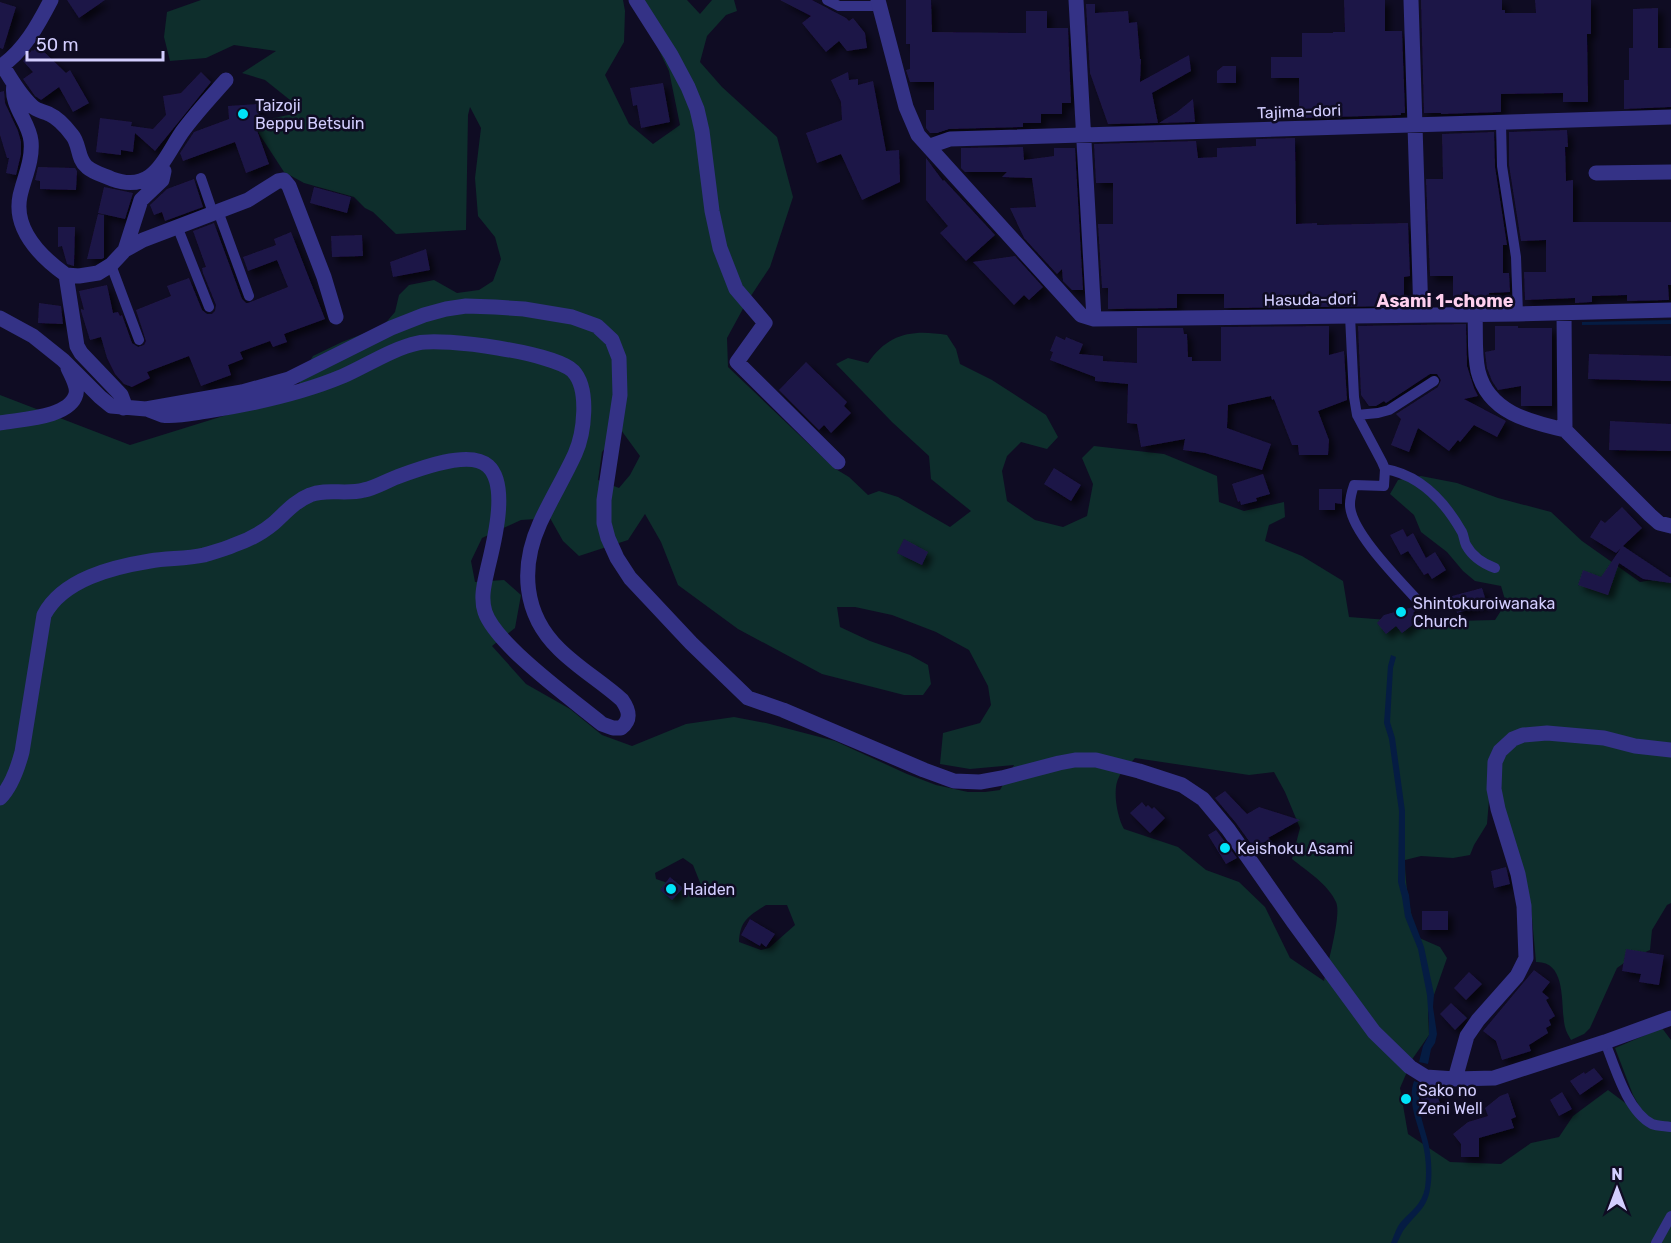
<svg xmlns="http://www.w3.org/2000/svg" width="1671" height="1243" font-family="Rubik,sans-serif">
<style>
.green{fill:#0e2e2c;fill-rule:evenodd}
.water{fill:#051c43}
.building{fill:#1f1646;filter:url(#shadow)}
.lines{fill:none;stroke-linecap:round;stroke-linejoin:round}
.service{stroke:#343286;stroke-width:10}
.minor{stroke:#343286;stroke-width:15}
.poi-dot{fill:#00e3f9;stroke:#0f0c23;stroke-width:2}
.labels{text-anchor:middle;stroke-width:5;stroke-linejoin:round;paint-order:stroke}
.poi-label{font-size:16px;fill:#d3ceff;stroke:#0f0c23;text-anchor:start}
.street-label{font-size:16px;fill:#d3ceff;stroke:#0f0c23}
.neighbourhood-label{font-size:18px;font-weight:bold;fill:#ffd0ee;stroke:#0f0c23}
</style>
<defs>
<filter id="shadow"><feDropShadow dx="5" dy="5" stdDeviation="3" flood-color="#0009"/></filter>
</defs>
<rect width="100%" height="100%" fill="#0f0c23"/>
<path class="green" d="M201,0h422l2,11 -1,31 -19,33 24,49 24,20 27,-19 -11,-54 -22,-46 -9,-25h49l13,14 12,-14h22l3,11 -11,4 -19,21 -7,26 22,25 55,50 16,60 -23,70 -25,38 -18,33 1,29 106,101 15,9 19,18 11,-4 19,6 52,30 21,-16 -40,-32 -2,-23 -37,-34 -56,-58 12,-6 20,5c20,-30 45,-34 79,-28l9,14 4,15 32,16 54,35 12,22 -11,12 -26,-7 -14,14 -5,15 5,30 28,19 28,7 24,-11 6,-32 -11,-26 12,-12 70,8 53,22 2,26 25,9 40,-9 1,15 -16,8 -4,16 37,15 41,25 6,36 65,5 81,-2 11,-17 -5,-17 -26,-5 -12,-10 -16,-19 -26,-20 -7,-17 -24,-21 8,-14 23,-4 36,7 41,15 53,14 31,29 58,41 31,-5v326l-4,2 -15,25 -2,20 -22,10 -11,8 -27,60 -6,6 -13,6c-2,-4 -5,-8 -6,-13 -5,-20 3,-66 -29,-65l-5,-55 -42,-107 -2,24 -13,21 -4,10 -17,3 -32,-2 -16,4c0,27 5,51 12,77l23,10 7,11 -19,54 1,23 -16,23 -13,30 8,46 42,28 51,2 30,-21 28,-6 14,-21 35,-26 20,15 13,4 -8,-14 -18,-47 47,-20 9,12v203h-1671v-848l130,50 119,-37 48,-12 4,-20 12,-20 29,-14 41,-16 12,-14 4,-17 10,-10 25,-5 23,13 22,-3 14,-9 8,-22 -6,-22 -17,-21 -3,-38 6,-50 -11,-21 -2,8 -2,115 -70,4 -23,-22 -8,-4 -11,-11 -50,-14 -20,-11 -26,-40 11,-13 24,-5 7,-6 -35,-28 -23,-7 34,-22 -42,-6 -28,13 -36,3 -6,-24 3,-25zM621,430l19,26 -10,19 -11,13 -21,-8 4,-28zM645,514l16,28 17,43 60,44 84,45 82,21h19l8,-11 -3,-19 -18,-10 -40,-14 -30,-14 -3,-20h18l37,8 44,17 33,18 19,36 3,19 -11,18 -37,10 -3,31 30,5 44,-4 -14,25 -15,2h-17l-32,-7 -29,-11 -72,-33 -69,-18 -32,-6 -48,7 -54,22 -30,-11 -32,-26 -44,-25 -34,-38 23,-18 6,-33 -17,-15 -29,2 -4,-21 11,-23 39,-18 29,-2 13,23 16,15 49,-16zM1135,758l114,17 25,-3 11,20 15,36 -8,31c15,12 36,25 44,43 6,12 -9,64 -12,79l-34,-23 -25,-51 -26,-25 -33,-12 -28,-23 -54,-18c-7,-12 -12,-40 -5,-52 3,-7 11,-13 16,-19zM683,858l10,7 8,20 -16,4 -29,-10 -1,-6zM766,905h21l8,20 -26,23 -8,2 -22,-8c1,-22 10,-26 27,-37z"/>
<path class="water" d="M1671,320v4l-89,1v-3z
M1391,655l5,2 -3,11 -3,54 5,16 10,73v72l4,12 2,18 13,34 10,47 -1,13 4,27 -2,9 -4,6 -3,15 -9,-2 4,-16 6,-11v-12l-2,-28 -9,-46 -13,-32 -3,-20 -4,-15 1,-71 -10,-72 -5,-16 4,-57z
M1414,1081l8,3c-7,19 0,35 5,54 4,13 6,37 3,51 -3,19 -13,24 -24,38 -4,4 -6,11 -9,16h-6c3,-7 5,-15 10,-21 10,-11 21,-18 24,-34 2,-15 1,-33 -3,-47 -5,-20 -15,-39 -8,-60z"/>
<path class="building" d="M67,0h38l-26,18z
M780,0h32l34,18 3,3 4,-3 12,15 2,15 -20,3 -8,-10 -13,11 -24,-29 9,-7z
M906,0h25l1,32 94,1v-22h21v17h21l3,75h-9v11h-21v9h-18v4l-74,2 -12,4h-7l-4,-5v-18h8v-28h-24l-4,-12 4,-1v-25h-4z
M1344,0h41v31h17l3,82h-4v2l-102,3v-40h-28v-21h31v-24h31v-1h12z
M1421,0h81v10h3v3h31l-1,-13h56v34h-4l1,68h-25v-9l-62,1v18l-60,2v-1h-17z
M0,2l16,5 -13,42 -3,-1z
M1086,4h9v9l33,-2 1,12 8,-1 3,37h1l-1,23 49,-27 2,16 -39,22 6,30 -50,1 -18,-51z
M1658,8v40h13v59l-47,2v-29h5v-32h4v-39z
M38,46l28,27 4,-3 19,33 -16,9 -14,-25 -18,13 -6,-4 -12,-17 10,-7 -10,-11 9,-11 1,1z
M1223,66h13v17h-19v-12z
M201,72l10,10 -56,69 -20,-18 -2,19 -12,-2v5l-25,-3 4,-34 32,4 -1,4 22,3 13,-14 -3,-19 18,-3z
M848,72l1,8 9,-1v6l15,-4 13,70 13,-1 1,32 -38,18 -21,-46 -24,9 -11,-30 36,-13 -1,-18 -10,-22z
M663,83l7,39 -29,6 -4,-23 -4,1 -3,-18z
M4,91l1,12 13,28 3,11v12l-5,21 -10,-2 3,-15h-2l-7,-23v-43z
M1193,99l2,23 -36,1 18,-11z
M258,104l1,18h-5l15,42 -23,9 -11,-31 -52,19 -3,-8 14,-21 35,-13 -1,-13z
M1567,130l1,17h-3l1,34 7,-1v42h98v63h-3l1,15 -42,1v-6l-35,1v6l-17,1v-5l-50,2 -1,-28h22v-32l-25,1 -12,-76v-33z
M1494,132l1,35 12,78h-4v28h6l1,19 -21,1v9h-36v-26h-23l-4,-97h17l-1,-45z
M1295,138l1,86 21,-1v2l91,-2 2,53 -6,1v29l-180,2v-14h-47v14l-69,1v-21h-6l-4,-64h15v-41h-17l-2,-39 102,-3 2,17 19,-1v-9l39,-2v-7z
M1023,147l1,13 30,-4v-8h21l8,142h-11l-9,-9 -1,-12 -5,5 -33,-36 -14,-30 26,-1 -4,-29 -30,-1 5,-5h-42l-4,-4v-20z
M926,158l17,23 1,-1 51,55 -29,26 -26,-28 8,-7 -22,-26z
M38,167l37,1 2,3 -1,19 -36,-1v-8l-5,-1z
M194,179l9,28 -38,14 -3,-9 -8,3 -4,-10 17,-16z
M104,187l29,6 -8,26 -27,-6z
M314,187l37,10 -4,16 -37,-10z
M98,214l6,1v43l-3,1h-14z
M214,223l28,76 4,4h2l40,-16 -11,-27 -29,11 -5,-14 33,-12 -2,-6 17,-7 34,87 -41,15 3,8 -14,5 -3,-6 -30,11 3,7 -15,6 3,10 -30,11 -12,-30 -42,16 3,6 -18,9 -8,-3 -9,-10 -8,-16 -6,-21 -11,3 -9,-29v-2l3,1 -5,-19 28,-6 6,28 5,-1 2,4 2,-1 10,28 6,4 6,-2 2,-4 -10,-31 35,-14 -4,-10 22,-8 13,32 5,4h5l3,-3 1,-6 -13,-32 -1,-5 4,-1 -13,-36z
M58,227h17l-1,39 -7,-2 -5,-18 -4,1z
M362,235l1,21 -31,1 -1,-21z
M426,249l4,21 -37,7 -3,-15z
M1015,256l28,31 -14,13 -5,-5 -10,10 -41,-43z
M39,303l22,3 2,18 -25,-1z
M1466,324l1,42 7,22 4,8 -14,3 42,22 -9,16 -23,-12 -14,17 -2,-2 -9,11 -31,-23 -9,24 -18,-7 10,-26 -5,-5 42,-27 3,-7 -4,-6h-7l-44,29 -2,-2 -8,5h-7l-8,-11 -3,-69z
M1329,326v29l15,-4 3,49 -29,11 11,29 -1,15h-29l-1,-10h-6l-18,-46 -2,1 -1,-4 -43,9 -1,23 44,16 -9,26 -57,-17 -22,-3 2,-11 -44,8 -4,-23 -10,-1 1,-39 -33,-3v-4l-45,-17 3,-8 -3,-1 6,-15 9,4 1,-3 17,7 -4,10 24,2v5l34,2v-35h46l1,6h3l1,23h4v4h29v-34z
M1495,326h23v2h34v78h-31v-20l-23,4 -6,-9 -5,-13 -2,-16 10,-2z
M1589,354l82,2v25l-83,-2z
M806,362l41,40 -3,4 7,7 -20,20 -7,-8 -5,5 -40,-40z
M1610,421l61,3v27l-62,-1z
M1054,468l27,17 -10,16 -27,-17z
M1263,474l7,20 -14,4 1,3 -16,4 -1,-4 -2,1 -6,-18z
M1319,489h23v15l-7,-1v7h-16z
M1622,507l20,21 -19,18 48,32v5l-28,-4 -24,-16 -11,32 -30,-10 5,-15 18,7 20,-29 -5,5 -26,-16 11,-17 4,3z
M1403,529l4,8 6,-4 13,25 9,-6 11,18 -14,9 -4,-6 -4,2 -16,-24 -7,4 -11,-20z
M904,539l24,13 -6,13 -25,-12z
M1482,588l5,16 -30,9 -5,-17z
M1413,607l3,3 -3,3 6,7 -17,13 -6,-7 -10,8 -9,-11 7,-8z
M1225,791l22,23 12,-7 41,13 -32,18 2,1 -16,9 -18,-25 -21,-25z
M1142,802l4,5 2,-2 4,4 2,-2 11,11 -15,15 -20,-20z
M1216,830l21,28 -11,6 -18,-29z
M1506,867l4,17 -16,4 -3,-17z
M670,877l13,11 -11,12 -12,-10z
M1422,911h26v19h-26z
M750,919l25,15 -9,13 -5,-4 -1,3 -19,-11z
M1626,949l38,6 -5,30 -20,-3 2,-8 -19,-3z
M1534,970l16,12 -8,10 7,6 -3,2 9,16 -6,4 2,5 -5,3 2,5 -19,12 2,6 -29,9 -6,-19 -13,-10z
M1469,972l13,12 -16,16 -12,-12z
M1451,1003l16,15 -12,12 -15,-16z
M1594,1068l9,11 -23,16 -10,-14 14,-9 1,2z
M1435,1089l6,17 -15,5 -6,-16z
M1562,1092l10,17 -13,7 -9,-16z
M1508,1093l8,24 -5,2 3,9 -35,10v19h-18v-13l-8,-10 15,-12 20,-6 -3,-8 15,-12z"/>
<g class="lines">
<path class="service" d="M827,0l12,6h41
M1501,123l1,43 14,91 2,57
M201,178l12,35
M218,211l31,85
M177,226l32,81
M111,265l28,75
M1350,316l4,81 3,18 25,47 3,7 -1,17 -30,-1c-2,6 -4,13 -4,19 -1,27 53,80 72,101
M1357,415l21,-2 11,-3 45,-29
M1385,469c35,6 60,33 77,63 2,4 2,9 4,13 6,11 18,19 29,23
M1605,1042c10,25 22,69 47,82 5,2 13,2 19,3
M1656,1243l15,-27"/>
<path class="minor" d="M636,0l35,55 17,32 9,22 5,22 10,80 8,37 16,41 29,34 -28,39 101,100
M878,0l28,107 12,28 163,180 13,4 424,-5 153,-4
M1076,0l18,319
M1411,0l10,315
M3,66c7,12 19,31 29,40 5,5 11,5 17,8 9,4 17,13 23,21 8,9 5,24 15,32 7,6 16,8 25,12 41,15 51,-19 70,-47 13,-18 29,-35 44,-52
M0,67c24,-16 38,-42 51,-67
M14,84c-4,22 15,37 17,57 2,19 -7,37 -11,55 -7,34 21,61 46,79
M930,146l20,-7 721,-22
M1596,173l75,-1
M125,250l16,-50 21,-20 2,-9
M1564,313l1,117 85,85 9,8 12,3
M1475,315c1,18 -1,38 3,56 10,41 51,51 87,59
M0,318l33,18 30,24 37,37 11,9 35,3 96,-17 47,-13 102,-51 33,-13 22,-6 20,-3 29,1 29,2 48,8 25,9 15,14 7,18 1,37 -16,105v23l4,15 9,20 13,20 61,65 57,55 35,12 141,60 30,11 26,1 22,-4 57,-15 16,-3h21l43,11 43,14 21,14 25,30 66,94 80,109 36,35 16,10 29,2
M123,408l1,-5 -3,-8 -40,-42 -4,-7 -11,-71 13,1 19,-3 13,-8 14,-15 18,-10 105,-40 30,-19 6,-1 5,6 35,91 12,40
M0,423c20,-4 70,-5 76,-29 2,-8 -5,-19 -8,-26
M1671,750l-36,-4 -31,-8 -57,-5 -24,2 -10,4 -13,12 -5,11 -1,27 4,20 20,65 6,32 2,52 -9,18 -39,44 -11,16 -12,43 39,-1 111,-36 66,-24
M0,798c11,-11 18,-31 22,-46l22,-137c19,-36 69,-48 106,-54 18,-3 36,-2 54,-6 10,-3 21,-6 30,-10 15,-5 28,-12 40,-22 11,-10 21,-22 36,-28 16,-7 36,0 54,-5 11,-2 22,-9 33,-13 21,-8 73,-28 91,-11 21,19 6,76 0,101 -3,14 -8,30 -3,45 11,33 88,88 117,112l11,4h8c11,-9 8,-18 1,-28 -20,-18 -44,-32 -63,-51 -36,-35 -39,-82 -19,-126 11,-24 24,-45 35,-69 9,-20 15,-65 -2,-83 -18,-18 -130,-34 -155,-28 -27,6 -50,22 -75,33 -43,18 -90,28 -136,35 -14,2 -31,6 -45,4 -4,-1 -9,-4 -13,-5"/>
</g>
<g class="poi-dot">
<circle cx="243" cy="114" r="6"/>
<circle cx="1401" cy="612" r="6"/>
<circle cx="1225" cy="848" r="6"/>
<circle cx="671" cy="889" r="6"/>
<circle cx="1406" cy="1099" r="6"/>
</g>
<g class="labels">
<g class="poi-label">
<text x="255" y="111">Taizoji<tspan x="255" dy="18">Beppu Betsuin</tspan></text>
<text x="1413" y="609">Shintokuroiwanaka<tspan x="1413" dy="18">Church</tspan></text>
<text x="1237" y="854">Keishoku Asami</text>
<text x="683" y="895">Haiden</text>
<text x="1418" y="1096">Sako no<tspan x="1418" dy="18">Zeni Well</tspan></text>
</g>
<g class="street-label">
<text transform="translate(1299 111) rotate(-2)" y="6">Tajima-dori</text>
<text transform="translate(1310 299) rotate(-1)" y="6">Hasuda-dori</text>
</g>
<g class="neighbourhood-label">
<text x="1445" y="307">Asami 1-chome</text>
</g>
</g>
<g transform="translate(1617 1189)" stroke="#0f0c23" stroke-width="4.5" paint-order="stroke">
<path d="M0-4.5L10 22L0 15L-10 22Z" fill="#d3ceff"/>
<text y="-9" font-size="16" font-weight="bold" text-anchor="middle" fill="#d3ceff">N</text>
</g>
<path d="M27 51v9h136v-9" fill="none" stroke="#d3ceff" stroke-width="3"/>
<text x="36" y="51" font-size="18" fill="#d3ceff" stroke="#0f0c23" stroke-width="4.5" paint-order="stroke">50 m</text>
</svg>
